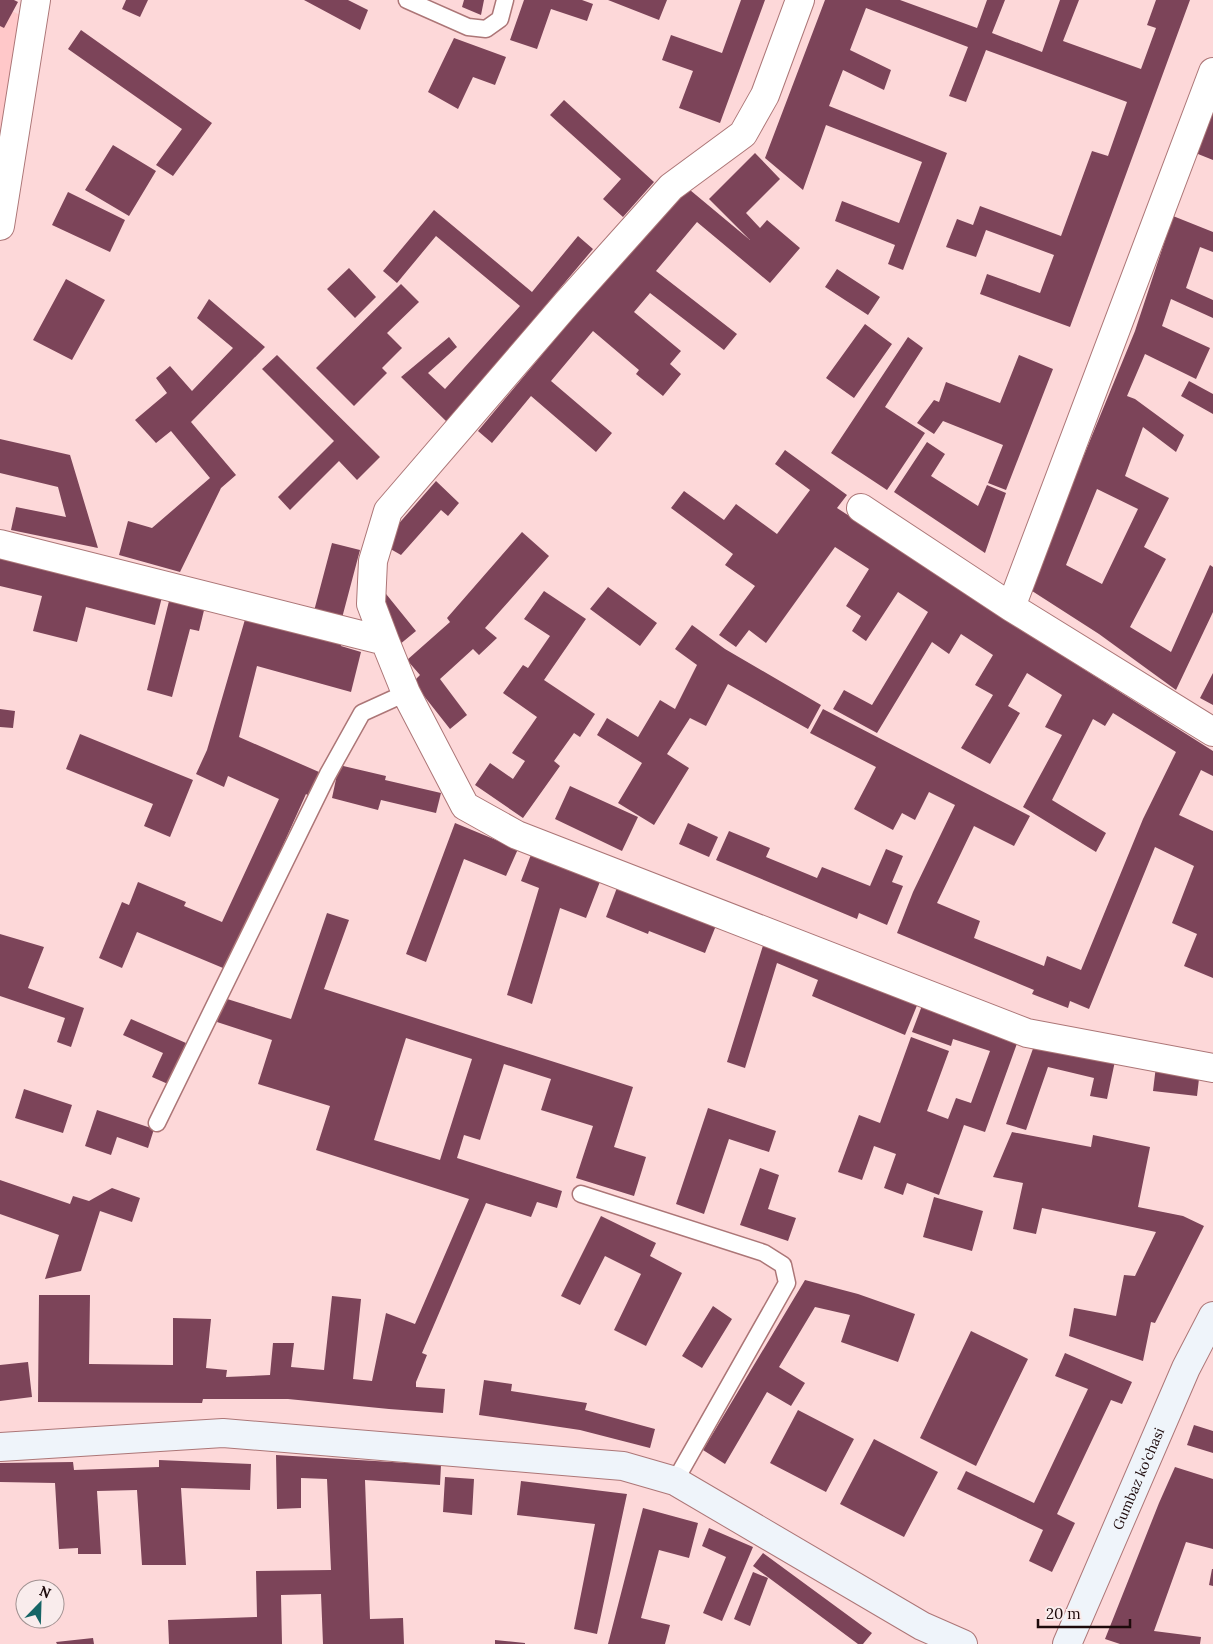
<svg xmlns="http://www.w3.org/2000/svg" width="1213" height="1644" font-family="Lora,serif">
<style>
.built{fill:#ffc8c9}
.building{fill:#7c4459;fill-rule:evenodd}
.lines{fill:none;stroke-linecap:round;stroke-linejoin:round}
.lane-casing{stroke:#ac7677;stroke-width:19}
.street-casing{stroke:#ac7677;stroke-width:30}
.secondary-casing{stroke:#ac7677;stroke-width:30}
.lane{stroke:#fff;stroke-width:16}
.street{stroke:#fff;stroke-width:28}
.secondary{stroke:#eff4fa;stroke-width:28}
.labels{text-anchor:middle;stroke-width:5;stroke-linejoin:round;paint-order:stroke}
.street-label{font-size:14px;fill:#1d0a0b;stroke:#f9ecec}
</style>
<rect width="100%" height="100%" fill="#fdd8d9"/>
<path class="built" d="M0,5l24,12 -24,163z"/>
<path class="building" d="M0,0h14l4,2 -14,26 -4,-2z
M126,0h22l-8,17 -18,-8z
M304,0h44l20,10 -8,20z
M464,0h20l-3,15 -19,-8z
M524,0h58l11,4 -6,17 -36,-12 -14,40 -27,-9z
M608,0h59l-8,20z
M741,0h24l-45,123 -41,-15 14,-37 -31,-11 9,-25 51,18z
M825,0h75l77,28 10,-28h18l-13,33 50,19 18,-52h19l-16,41 78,28 15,-41 -9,-3 9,-25h34l-120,327 -90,-33 7,-20 53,19 14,-38 -68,-25 -10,27 -30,-10 11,-28 16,6 7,-19 81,30 31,-85 16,5 19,-54 -141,-52 -20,52 -17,-6 19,-49 -102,-39 -16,42 41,20 -7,20 -41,-20 -14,36 118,47 -44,117 -15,-6 7,-19 -60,-24 7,-20 57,22 23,-61 -96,-37 -23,65 -38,-32z
M81,30l131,93 -39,53 -17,-11 26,-36 -114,-80z
M454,38l52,19 -11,28 -22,-8 -15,32 -30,-17z
M564,100l90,82 -31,35 -20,-18 18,-20 -71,-64z
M1213,101v59l-20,-8z
M113,145l43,26 -27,45 -44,-26z
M755,153l25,26 -34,34 14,15 7,-8 33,28 -30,35 -73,-61 -41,49 81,63 -13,16 -74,-57 -16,19 47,39 -11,13 11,10 -18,22 -27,-22 3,-4 -46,-39 -42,50 61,52 -16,19 -65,-56 -39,47 -14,-12 206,-246 66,55 -41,-41z
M68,192l57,28 -15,32 -58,-27z
M434,210l98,82 46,-56 15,13 -84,100 2,1 -64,72 -46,-45 48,-40 8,10 -29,26 17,16 75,-83 -84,-70 -39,47 -14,-12z
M1173,216l40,16v20l-13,-5 -14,41 27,12v18l-42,-19 -9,27 48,22 -14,31 -51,-25 -18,42 8,3 49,36 -8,17 -33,-25 -18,49 44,22 -25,49 22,12 -36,68 41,25 39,-87 3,2v45l-37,78 -77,-56 -70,-45 106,-258zM1097,489l41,20 -36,75 -36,-19z
M349,268l27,29 -21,21 -28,-29z
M837,269l43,28 -12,18 -43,-28z
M66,279l39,21 -33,60 -39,-20z
M401,284l18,18 -32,31 15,15 -20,20 5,5 -33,33 -38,-38z
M209,299l56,48 -74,75 45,53 -15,13 -41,84 -61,-17 9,-34 24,7 58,-50 -39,-47 -15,12 -21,-23 32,-27 -11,-15 14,-12 22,25 41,-43 -36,-30z
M865,324l27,20 -38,54 -28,-20z
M908,337l15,11 -38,59 40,26 -38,57 -56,-37z
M277,355l103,102 -23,23 -18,-19 -49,49 -12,-13 56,-56 -72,-72z
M1019,355l34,14 -47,121 -18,-7 15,-38 -60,-24 -9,13 -17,-11 17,-23 5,2 7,-20 54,21z
M1189,381l24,13v20l-32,-18z
M0,439l70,16 28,93 -87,-18 5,-23 50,10 -8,-30 -58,-14z
M927,442l18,12 -14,22 47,30 9,-21 19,8 -21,60 -91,-61z
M785,450l62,45 -10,13 256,167 120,76v25l-12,-6 -22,45 34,16v147l-29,-12 13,-32 -25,-11 22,-57 -39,-19 -66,162 -19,-8 -2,7 -36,-14 2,-4 -137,-57 16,-41 42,-87 -26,-13 -14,28 -13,-7 -9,17 -39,-21 22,-42 -66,-34 13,-24 207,107 -16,30 -40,-20 -37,77 43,18 -6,17 70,28 3,-10 34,14 62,-151 33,-67 -63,-39 -8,13 -12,-7 -41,81 54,33 -10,19 -73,-45 39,-72 -17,-8 17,-32 -35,-22 -19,33 12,7 -30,51 -29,-16 32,-53 -18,-10 18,-30 -32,-21 -12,20 -17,-12 -55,91 -44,-24 11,-19 28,15 56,-93 -30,-20 -32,49 -14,-10 9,-15 -15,-10 23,-37 -34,-22 -69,96 -17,-13 -13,17 -17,-12 36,-49 -30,-21 8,-11 -62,-46 13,-17 40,29 12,-16 41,30 33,-44 -35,-26z
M436,481l23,22 -11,13 -7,-6 -40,45 -14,-8 1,-11z
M522,532l27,24 -64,72 12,10 -18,17 -6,-6 -33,30 27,36 -17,14 -37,-47 7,-7 -13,-15 43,-38 -3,-4z
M332,543l28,7 -18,68 -28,-7z
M0,551l163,42 -8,32 -69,-18 -9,35 -44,-11 9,-35 -42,-10z
M378,584l38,47 -17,14z
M608,587l49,36 -17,23 -50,-37z
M544,591l42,28 -42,61 51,34 -15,23 -6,-4 -20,28 6,5 -37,52 -48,-33 15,-22 23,16 12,-18 -13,-8 25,-36 -34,-24 20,-28 5,3 22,-32 -26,-17z
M171,593l35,9 -7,29 -9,-2 -18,68 -25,-7z
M246,616l96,27 -1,3 20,6 -10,40 -94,-26 -18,71 80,35 -10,24 -3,-2 -45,100 -1,-1 -37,75 -86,-36 -15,36 -23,-10 23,-56 7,3 9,-23 48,20 -2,4 38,16 57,-123 -51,-23 -4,11 -28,-13 11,-24z
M692,625l33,24 96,56 -13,24 -80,-45 -22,42 -16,-8 -23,36 22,14 -35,57 -36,-22 24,-40 -45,-28 10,-17 31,19 22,-37 15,9 22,-44 -22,-16z
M1213,673v32l-13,-7z
M0,709l15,2 -2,17 -13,-1z
M80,734l113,46 -23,57 -26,-11 9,-22 -87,-35z
M339,765l47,11 -1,4 56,13 -5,20 -55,-13 -3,10 -46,-12z
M570,786l68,31 -16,34 -67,-32z
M455,823l63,26 -12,27 -42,-17 -38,103 -20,-8z
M688,823l30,14 -9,20 -30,-13z
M729,831l41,17 -4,9 51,21 5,-11 48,19 16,-37 17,7 -11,26 11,4 -16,39 -28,-12 -2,6 -141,-59z
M532,852l69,27 -15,39 -26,-10 -28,96 -25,-9 32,-107 -18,-7z
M618,885l99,38 -12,30 -56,-22 -1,3 -42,-17z
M327,913l22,7 -25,69 309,98 -19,60 32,10 -12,39 -58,-18 17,-52 -52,-16 10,-31 -47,-15 -24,76 -16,-5 -7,23 105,33 -5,17 -20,-6 -6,15 -45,-14 -64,150 5,2 -11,27v5l29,2 -2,24 -54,-4 -101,-10h-85l-1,4 -164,-1 1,-107h51l-1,69 84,1v-47l38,1 -5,49 21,2 -1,7 44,-2 3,-32h21l-3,24 33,3 8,-74 29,3 -8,80 19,2 14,-68 29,11 54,-125 -153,-49 14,-44 -72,-22 14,-44 -55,-18 7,-24 67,21zM406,1038l66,21 -32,101 -66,-20z
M0,934l44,13 -16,41 56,20 -13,39 -14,-5 8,-24 -65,-22z
M765,939l153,64 -13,32 -93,-39 6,-16 -41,-17 -32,105 -18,-6z
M923,1003l96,35 -34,94 -21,-7 -25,70 -32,-12 -4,12 -19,-7 12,-34 -22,-8 -12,34 -24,-8 21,-57 21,8 31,-86 38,14 -22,60 21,8 8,-21 15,5 19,-52 -37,-12 -2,7 -39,-14z
M131,1019l55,24 -18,41 -16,-7 11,-24 -40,-18z
M1035,1043l80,18 -8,38 -17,-3 4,-18 -46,-11 -22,63 -20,-6z
M1156,1066l44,4 -3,26 -44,-5z
M24,1089l48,16 -9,28 -48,-15z
M708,1108l68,23 -7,21 -40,-13 -25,75 -28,-10z
M97,1110l57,19 -6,19 -31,-11 -6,18 -26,-9z
M1012,1132l79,15 2,-12 57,12 -12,60 45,9 21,10 -49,97 -4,-1 -8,39 -74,-25 5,-28 42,8 8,-41 11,1 21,-44 -114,-24 -6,26 -23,-5 10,-46 -30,-6z
M760,1168l19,7 -11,34 28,9 -8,23 -48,-16z
M0,1180l70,24 3,-8 16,5 23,-13 28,10 -8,24 -32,-11 -19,60 -36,8 14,-44 -59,-21z
M934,1197l49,14 -11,40 -49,-14z
M601,1216l55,27 -6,13 32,17 -36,73 -32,-16 27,-56 -36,-18 -25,49 -19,-9z
M805,1280l53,14 57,20 -17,48 -57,-20 9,-27 -35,-8 -36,60 26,16 -14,23 -24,-14 -42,72 -22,-14z
M713,1306l19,13 -30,49 -20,-12z
M971,1331l57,28 -52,107 -56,-28z
M1065,1353l67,29 -10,22 -11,-4 -54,114 18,9 -23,49 -23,-11 14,-31 -86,-41 9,-18 68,32 54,-114 -33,-13z
M28,1362l4,35 -32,4v-36z
M484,1380l28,4 -1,7 76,12 -2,7 70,19 -5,19 -70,-18 -101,-15z
M798,1410l56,29 -28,53 -56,-29z
M1194,1425l19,6v22l-26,-8z
M874,1439l64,33 -34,65 -64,-33z
M276,1455l165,10 -1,20 -75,-5 5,139 33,-1 1,26h-81l-2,-50 -40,1 1,49h-113l-1,-24 89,-3 -1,-46 75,-1 -4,-91 -26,-1v30l-24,1z
M159,1460l92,4 -1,26 -69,-2 5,77h-44l-5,-75 -40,1 4,63h-23v-6l-19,1 -4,-66 -55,-1v-19l73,-1 1,8 85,-3z
M1175,1467l38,12v70l-27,-7 -32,89 47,6 -1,7h-80l-15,-5 54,-136z
M445,1477l29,2 -2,36 -29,-3z
M521,1481l106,13 -30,140 -23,-5 21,-105 -78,-9z
M643,1508l55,15 -9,35 -30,-8 -18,68 29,7 -5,19h-57z
M709,1528l44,19 -31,74 -19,-8 23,-56 -24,-11z
M763,1553l109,80 -9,11h-5l-105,-78z
M1212,1569h1v17l-4,-1z
M753,1572l15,6 -18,48 -16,-7z
M93,1638l1,6h-37l-1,-2z
M495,1640l30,3v1h-30z"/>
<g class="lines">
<g class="lane-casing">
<path id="lane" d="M407,0l61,27 18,2 14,-10 5,-19
M157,1123l171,-349 34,-61 44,-20
M581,1194l183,59 19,12 4,18 -112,198"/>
</g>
<g class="street-casing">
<path id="street" d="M0,226l36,-226
M861,508l150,99 202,125
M0,544l385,97 -14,-37 2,-43 15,-50 179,-208 104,-116 72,-53 22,-39 35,-95
M1011,607l202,-535
M385,641l21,52 59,113 52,29 510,198 186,35"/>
</g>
<g class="secondary-casing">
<g id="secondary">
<path d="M0,1447l223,-14 400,33 52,15 247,145 41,18"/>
<path id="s1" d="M1067,1644l119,-276 27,-52"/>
</g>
</g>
<use href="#lane" class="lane"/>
<use href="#street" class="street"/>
<use href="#secondary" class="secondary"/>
</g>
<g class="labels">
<g class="street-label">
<text dy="5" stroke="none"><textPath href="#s1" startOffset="180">Gumbaz ko'chasi</textPath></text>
</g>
</g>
<g transform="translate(40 1604) rotate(23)"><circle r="24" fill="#f9ecec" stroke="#a19292"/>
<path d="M0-4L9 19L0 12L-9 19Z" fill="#166566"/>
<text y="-8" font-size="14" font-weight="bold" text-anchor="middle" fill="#1d0a0b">N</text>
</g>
<path d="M1038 1619v8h92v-8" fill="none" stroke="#1d0a0b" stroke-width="2.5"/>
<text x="1046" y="1619" font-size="15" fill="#1d0a0b" stroke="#f9ecec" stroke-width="4" paint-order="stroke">20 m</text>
</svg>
